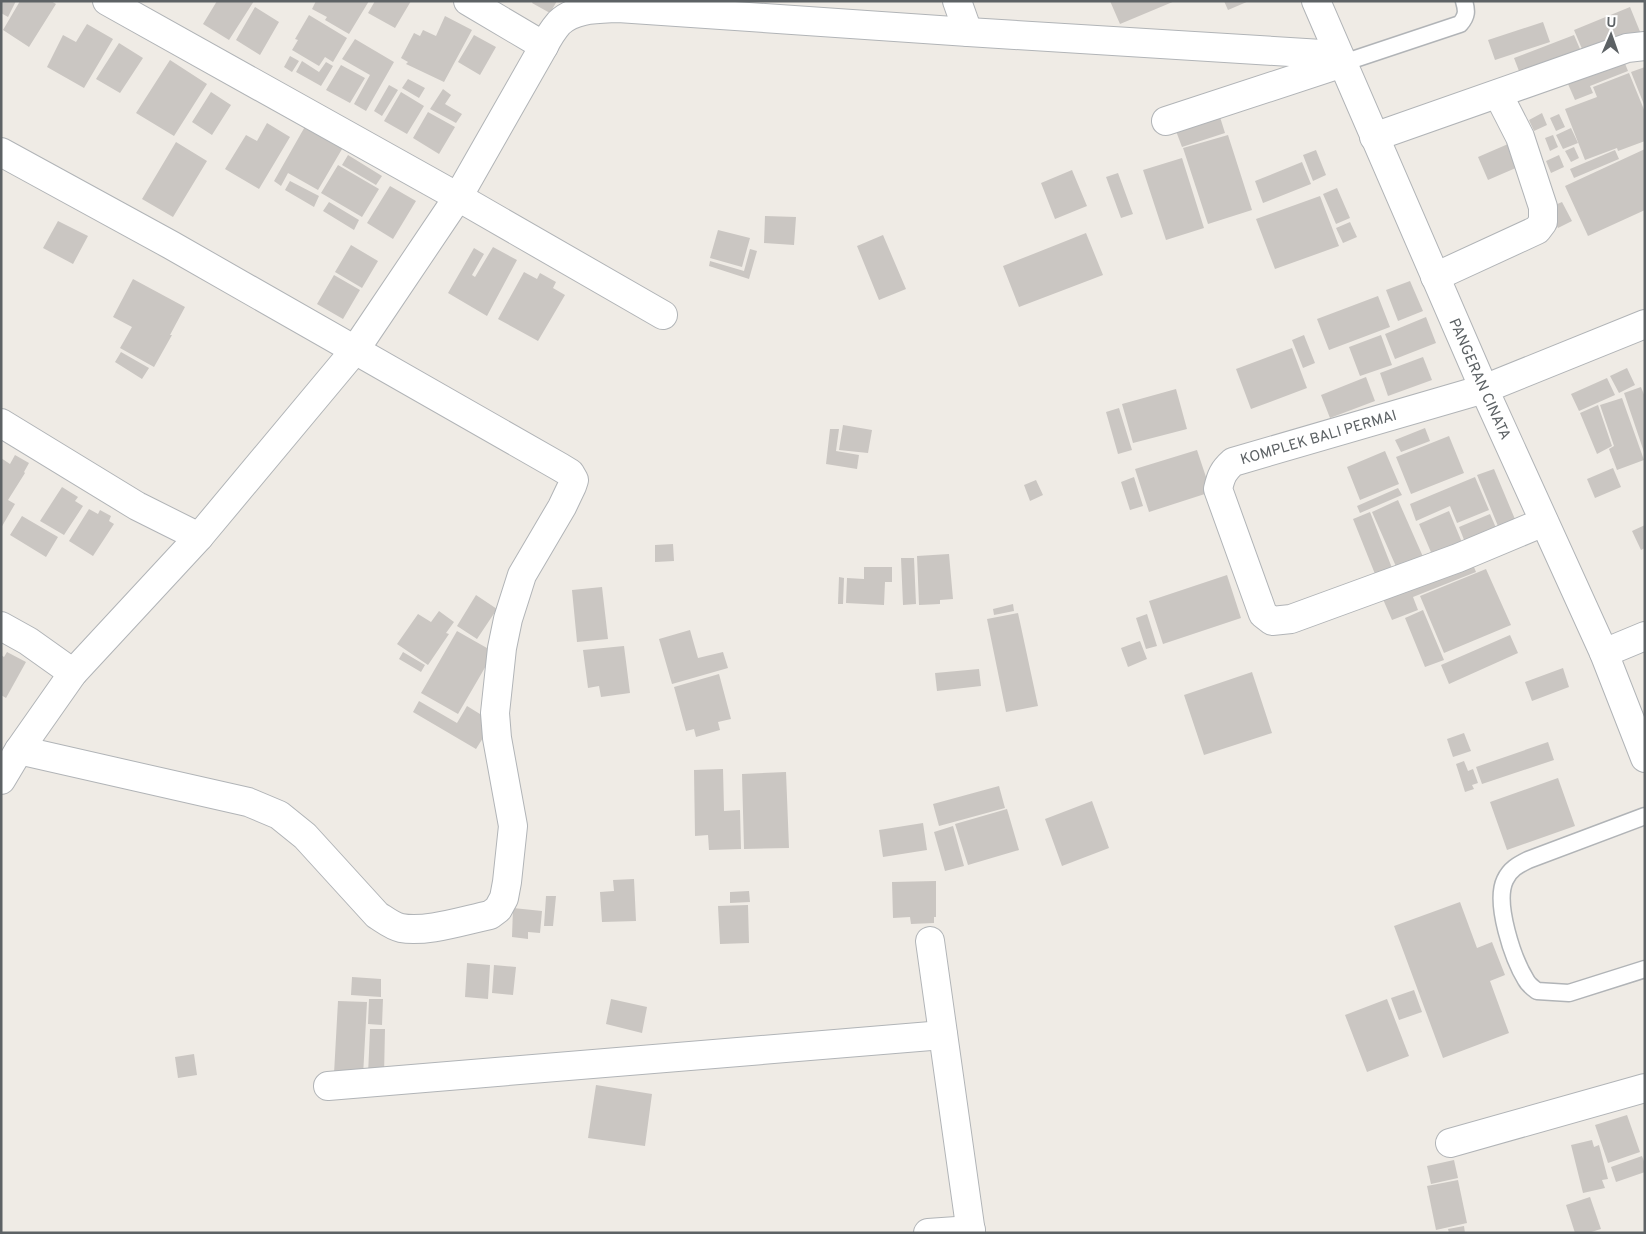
<svg xmlns="http://www.w3.org/2000/svg" width="1646" height="1234" font-family="Overpass,sans-serif">
<style>
.building{fill:#cac6c2}
.lines{fill:none;stroke-linecap:round;stroke-linejoin:round}
.service-casing{stroke:#b1b4b7;stroke-width:19}
.minor-casing{stroke:#b1b4b7;stroke-width:30}
.tertiary-casing{stroke:#b1b4b7;stroke-width:30}
.service{stroke:#fff;stroke-width:16}
.minor{stroke:#fff;stroke-width:28}
.tertiary{stroke:#fff;stroke-width:28}
.labels{text-anchor:middle;stroke-width:4;stroke-linejoin:round;paint-order:stroke}
.street-label{font-size:15px;fill:#5d6265;stroke:#fff}
</style>
<rect width="100%" height="100%" fill="#efebe5"/>
<path class="building" d="M1,1h15l-8,16 -7,-4z
M20,1h31l5,3 -27,43 -26,-17z
M217,1h37l-25,39 -26,-16z
M316,1h53l-20,33 -24,-14 2,-3 -15,-8z
M375,1h36l-16,27 -27,-15z
M533,1h24l-7,12 -18,-10z
M1110,1h65l-55,23z
M1224,1h25l-21,9z
M255,7l24,15 -19,33 -24,-15z
M1630,7l11,27 -56,22 -11,-26z
M309,15l38,23 -14,24 -8,-5 -6,9 -27,-16 6,-10 -3,-1z
M445,16l27,14 -28,52 -38,-18 2,-2 -7,-4 13,-25 6,3 3,-6 13,6z
M1543,22l7,20 -55,18 -7,-20z
M87,24l26,15 -29,49 -37,-21 16,-32 13,7z
M474,35l22,12 -16,28 -22,-13z
M1574,35l9,21 -61,23 -8,-21z
M355,39l39,23 -28,49 -12,-7 16,-29 -28,-16z
M119,43l24,15 -23,35 -24,-14z
M290,56l9,5 -7,11 -8,-5z
M170,60l37,24 -33,52 -38,-23z
M302,61l17,11 7,-10 7,4 -12,20 -25,-14z
M1624,61l4,10 -38,15 3,7 -18,7 -7,-16z
M341,65l24,13 -15,25 -24,-13z
M1645,67v40l-14,-35z
M1629,73l16,39v29l-27,10 -1,-3 -32,12 -20,-51 32,-12 -4,-10z
M408,79l17,9 -6,10 -17,-10z
M389,85l9,5 -16,26 -8,-5z
M443,89l8,6 -6,9 17,10 -6,9 -26,-14z
M211,92l20,13 -19,30 -20,-13z
M401,92l23,14 -17,28 -23,-13z
M428,112l27,15 -16,27 -26,-16z
M1542,113l5,12 -13,6 -5,-11z
M1559,114l6,13 -9,4 -6,-13z
M1220,117l5,16 -43,14 -6,-16z
M267,123l23,14 -31,52 -34,-20 21,-34 11,6z
M307,123l38,21 -27,46 -30,-17 -7,13 -7,-5z
M1571,128l7,15 -15,6 -7,-14z
M1228,135l24,75 -44,14 -25,-76z
M1553,135l5,12 -8,4 -5,-13z
M1515,141l10,23 -37,16 -10,-23z
M176,142l31,19 -34,56 -31,-18z
M1574,147l5,11 -8,4 -6,-11z
M1645,149v61l-57,26 -23,-50z
M1316,150l10,25 -13,6 -10,-26z
M1615,150l4,9 -45,19 -4,-9z
M348,155l34,21 -6,9 -34,-20z
M1559,155l5,12 -13,6 -5,-12z
M1182,158l22,70 -38,12 -23,-70z
M1302,162l9,22 -48,19 -8,-22z
M338,165l41,24 -17,28 -41,-24z
M1072,170l15,36 -32,13 -14,-36z
M1118,173l15,41 -12,4 -15,-41z
M290,181l29,15 -5,11 -29,-17z
M390,186l26,15 -23,38 -26,-16z
M1337,188l13,30 -14,6 -13,-30z
M1320,196l19,50 -64,23 -19,-50z
M329,202l30,18 -5,10 -31,-19z
M1562,202l10,19 -14,7 -10,-20z
M765,216l31,1 -2,28 -30,-2z
M58,221l30,15 -15,28 -30,-16z
M1350,222l7,15 -14,6 -7,-15z
M718,230l32,8 -8,29 -32,-9z
M1086,233l17,42 -84,32 -16,-41z
M883,235l23,54 -27,11 -22,-54z
M351,245l27,16 -16,27 -27,-16z
M493,247l24,13 -30,56 -39,-23 26,-45 10,6 -12,21 3,2z
M750,249l7,2 -8,28 -40,-13 1,-5 34,10z
M524,272l13,7 3,-6 16,9 -3,6 12,7 -27,46 -40,-22z
M334,275l26,15 -17,29 -26,-15z
M133,279l52,28 -15,28h2l-18,32 -34,-19 12,-21 -19,-10z
M1410,281l13,30 -25,10 -12,-31z
M1378,296l12,31 -61,23 -12,-31z
M1426,317l10,26 -41,16 -10,-25z
M1304,335l11,28 -12,5 -11,-28z
M1381,335l11,30 -32,11 -11,-29z
M1292,348l15,40 -56,21 -15,-40z
M121,352l28,16 -7,11 -27,-17z
M1423,357l9,23 -44,16 -8,-23z
M1627,368l8,17 -16,8 -9,-17z
M1366,377l9,24 -45,17 -9,-23z
M1607,378l8,17 -36,16 -8,-17z
M1641,387l4,10 -1,55 -20,-59z
M1176,389l11,40 -54,14 -11,-39z
M1622,398l22,62 -27,10 -8,-21 5,-3 -14,-41z
M1598,405l14,41 -15,8 -17,-41z
M1119,408l13,42 -14,4 -12,-42z
M843,425l29,5 -4,23 -29,-3z
M1425,428l5,13 -29,11 -6,-12z
M830,429h9l-3,22 23,4 -2,14 -31,-5z
M1449,436l15,37 -53,21 -15,-37z
M1197,450l14,42 -62,20 -14,-43z
M1385,451l14,33 -39,16 -13,-33z
M15,455l14,8 -5,9 1,1 -17,27 7,4 -14,24v-70l9,6z
M1613,468l8,19 -26,11 -8,-19z
M1494,469l23,55 -17,7 -23,-56z
M1134,477l9,29 -13,4 -9,-28z
M1475,477l14,33 -32,13 -7,-17 -34,15 -6,-17z
M1036,480l7,15 -13,6 -6,-16z
M62,487l16,10 -3,4 8,5 -19,29 -24,-14z
M1398,488l4,7 -42,18 -3,-7z
M1398,500l26,59 -26,12 -26,-59z
M89,509l9,5 2,-4 11,6 -2,5 5,3 -21,32 -24,-15z
M1449,511l17,41 -30,12 -17,-40z
M1370,512l24,61 -17,6 -24,-60z
M1490,514l10,23 -32,13 -9,-23z
M22,516l36,21 -12,20 -36,-22z
M1645,525v23l-4,2 -9,-19z
M673,544l1,17 -19,1v-17z
M949,554l4,45 -13,1v4l-21,1 -2,-49z
M901,558h13l2,46 -13,1z
M1472,562l4,10 -63,25 5,13 -26,10 -10,-23z
M864,567h28v15h-7l-1,23 -38,-2 1,-25 17,1z
M1486,569l25,56 -67,28 -24,-57z
M1227,575l14,43 -78,26 -14,-43z
M839,577l5,1 -1,26h-5z
M602,587l6,52 -31,3 -5,-52z
M476,595l21,14 -20,30 -20,-13z
M1013,604l1,7 -20,4 -1,-6z
M1423,610l21,50 -19,7 -20,-49z
M439,611l15,11 -8,11 3,1 -21,31 -31,-21 21,-30 13,8z
M1018,613l20,93 -32,6 -19,-93z
M1147,614l10,32 -11,3 -10,-31z
M690,630l8,28 25,-6 5,16 -56,16 -13,-45z
M457,631l37,21 -36,62 -37,-21z
M1510,635l8,18 -69,31 -8,-19z
M1140,641l7,18 -19,8 -7,-19z
M624,646l6,47 -29,4 -2,-11 -11,2 -5,-38z
M7,652l19,10 -20,36 -5,-3v-40l3,2z
M403,652l22,13 -4,7 -22,-13z
M1563,668l6,19 -37,14 -7,-19z
M979,669l2,17 -44,5 -2,-18z
M1252,672l20,61 -68,22 -20,-60z
M719,674l12,45 -13,3 2,8 -24,7 -2,-8 -8,2 -12,-44z
M419,701l38,22 10,-17 26,16 -17,27 -63,-37z
M1464,733l7,18 -18,6 -6,-18z
M1548,742l6,18 -72,24 -6,-17z
M1464,761l4,10 5,-2 5,14 -6,2 2,4 -9,3 -9,-28z
M723,769l1,42 16,-1 1,39 -32,1 -1,-15 -13,1 -1,-66z
M786,772l3,76 -45,1 -2,-75z
M1558,778l17,48 -68,24 -17,-48z
M999,786l6,22 -66,18 -6,-22z
M1092,801l17,47 -47,18 -17,-47z
M1007,809l12,41 -51,15 -13,-41z
M923,823l4,27 -44,7 -4,-27z
M953,826l11,40 -19,5 -11,-39z
M634,879l2,42 -34,1 -2,-30 14,-1 -1,-11z
M936,881v36h-2v6l-23,1 -1,-7 -17,1 -1,-36z
M749,891l1,11 -20,1v-11z
M546,896h10l-3,30h-9z
M1460,902l17,46 15,-6 13,33 -15,6 19,52 -66,25 -49,-132z
M748,905l1,38 -29,1 -2,-38z
M513,908l29,3 -2,22 -12,-1v7l-16,-2z
M467,963l23,2 -2,34 -23,-2z
M494,965l22,2 -3,28 -21,-2z
M352,977l29,2v18l-30,-2z
M1414,990l8,22 -23,8 -8,-22z
M369,999h14l-1,26 -14,-1z
M611,999l36,8 -5,26 -36,-9z
M1387,999l22,57 -42,16 -22,-57z
M338,1001l29,1 -4,74 -29,-2z
M370,1029h15l-1,47 -16,-1z
M194,1054l3,21 -19,3 -3,-21z
M596,1085l56,9 -7,52 -57,-8z
M1627,1115l13,37 -32,11 -13,-38z
M1592,1140l2,7 5,-2 9,34 -6,1 3,8 -22,5 -12,-48z
M1642,1156l3,8v8l-29,10 -5,-15z
M1454,1160l4,18 -27,6 -4,-18z
M1458,1180l9,43 -31,7 -9,-44z
M1590,1197l11,32 -13,4h-13l-9,-28z
M1464,1226l1,7h-16l-1,-4z"/>
<g class="lines">
<g class="service-casing">
<path id="service" d="M1343,63l117,-39c7,-8 7,-13 4,-23
M1645,816l-117,44c-10,5 -18,9 -23,20 -11,23 8,79 21,100 2,4 7,8 11,11l32,2 76,-24"/>
</g>
<g class="minor-casing">
<g id="minor">
<path d="M107,1l351,196 205,118"/>
<path d="M468,1l76,45"/>
<path d="M957,1l11,31"/>
<path d="M1166,121l177,-58"/>
<path d="M1374,137l253,-89 18,-2"/>
<path d="M1,152l170,93 389,222 10,6 4,7 -2,6 -10,21 -40,68 -14,44 -6,29 -7,65 2,25 16,88 -6,56 -3,16 -6,11 -8,6c-25,5 -64,18 -89,13 -9,-2 -16,-8 -24,-13l-72,-79 -26,-21 -31,-13 -229,-52"/>
<path d="M1435,277l102,-47 6,-8v-15l-23,-70 -22,-43"/>
<path d="M1,423l136,83 62,31"/>
<path id="s1" d="M1544,522l-86,36 -167,61 -19,2 -9,-7 -45,-125c3,-13 5,-18 15,-27l251,-73 161,-65"/>
<path d="M1,626l27,15 45,32"/>
<path d="M1604,653l41,-17"/>
<path d="M1,780l18,-30 54,-77 126,-136 156,-187 103,-153 86,-151c4,-8 9,-16 15,-23 15,-15 40,-14 59,-15l350,24 370,23"/>
<path d="M930,941l41,292"/>
<path d="M328,1086l615,-51"/>
<path d="M1450,1143l195,-55"/>
<path d="M928,1233l43,-3"/>
</g>
</g>
<g class="tertiary-casing">
<g id="tertiary">
<path id="s2" d="M1316,1l168,388 120,264 41,105"/>
</g>
</g>
<use href="#service" class="service"/>
<use href="#minor" class="minor"/>
<use href="#tertiary" class="tertiary"/>
</g>
<g class="labels">
<g class="street-label">
<text dy="5" stroke="none"><textPath href="#s2" startOffset="412">PANGERAN CINATA</textPath></text>
<text dy="5" stroke="none"><textPath href="#s1" startOffset="555">KOMPLEK BALI PERMAI</textPath></text>
</g>
</g>
<rect width="1646" height="1234" fill="none" stroke="#5d6265" stroke-width="5"/>
<g transform="translate(1611 35) rotate(2)" stroke="#ffffff" stroke-width="4" paint-order="stroke">
<path d="M0-4L9 19L0 12L-9 19Z" fill="#5d6265"/>
<text y="-8" font-size="14" font-weight="bold" text-anchor="middle" fill="#5d6265">U</text>
</g>
</svg>
